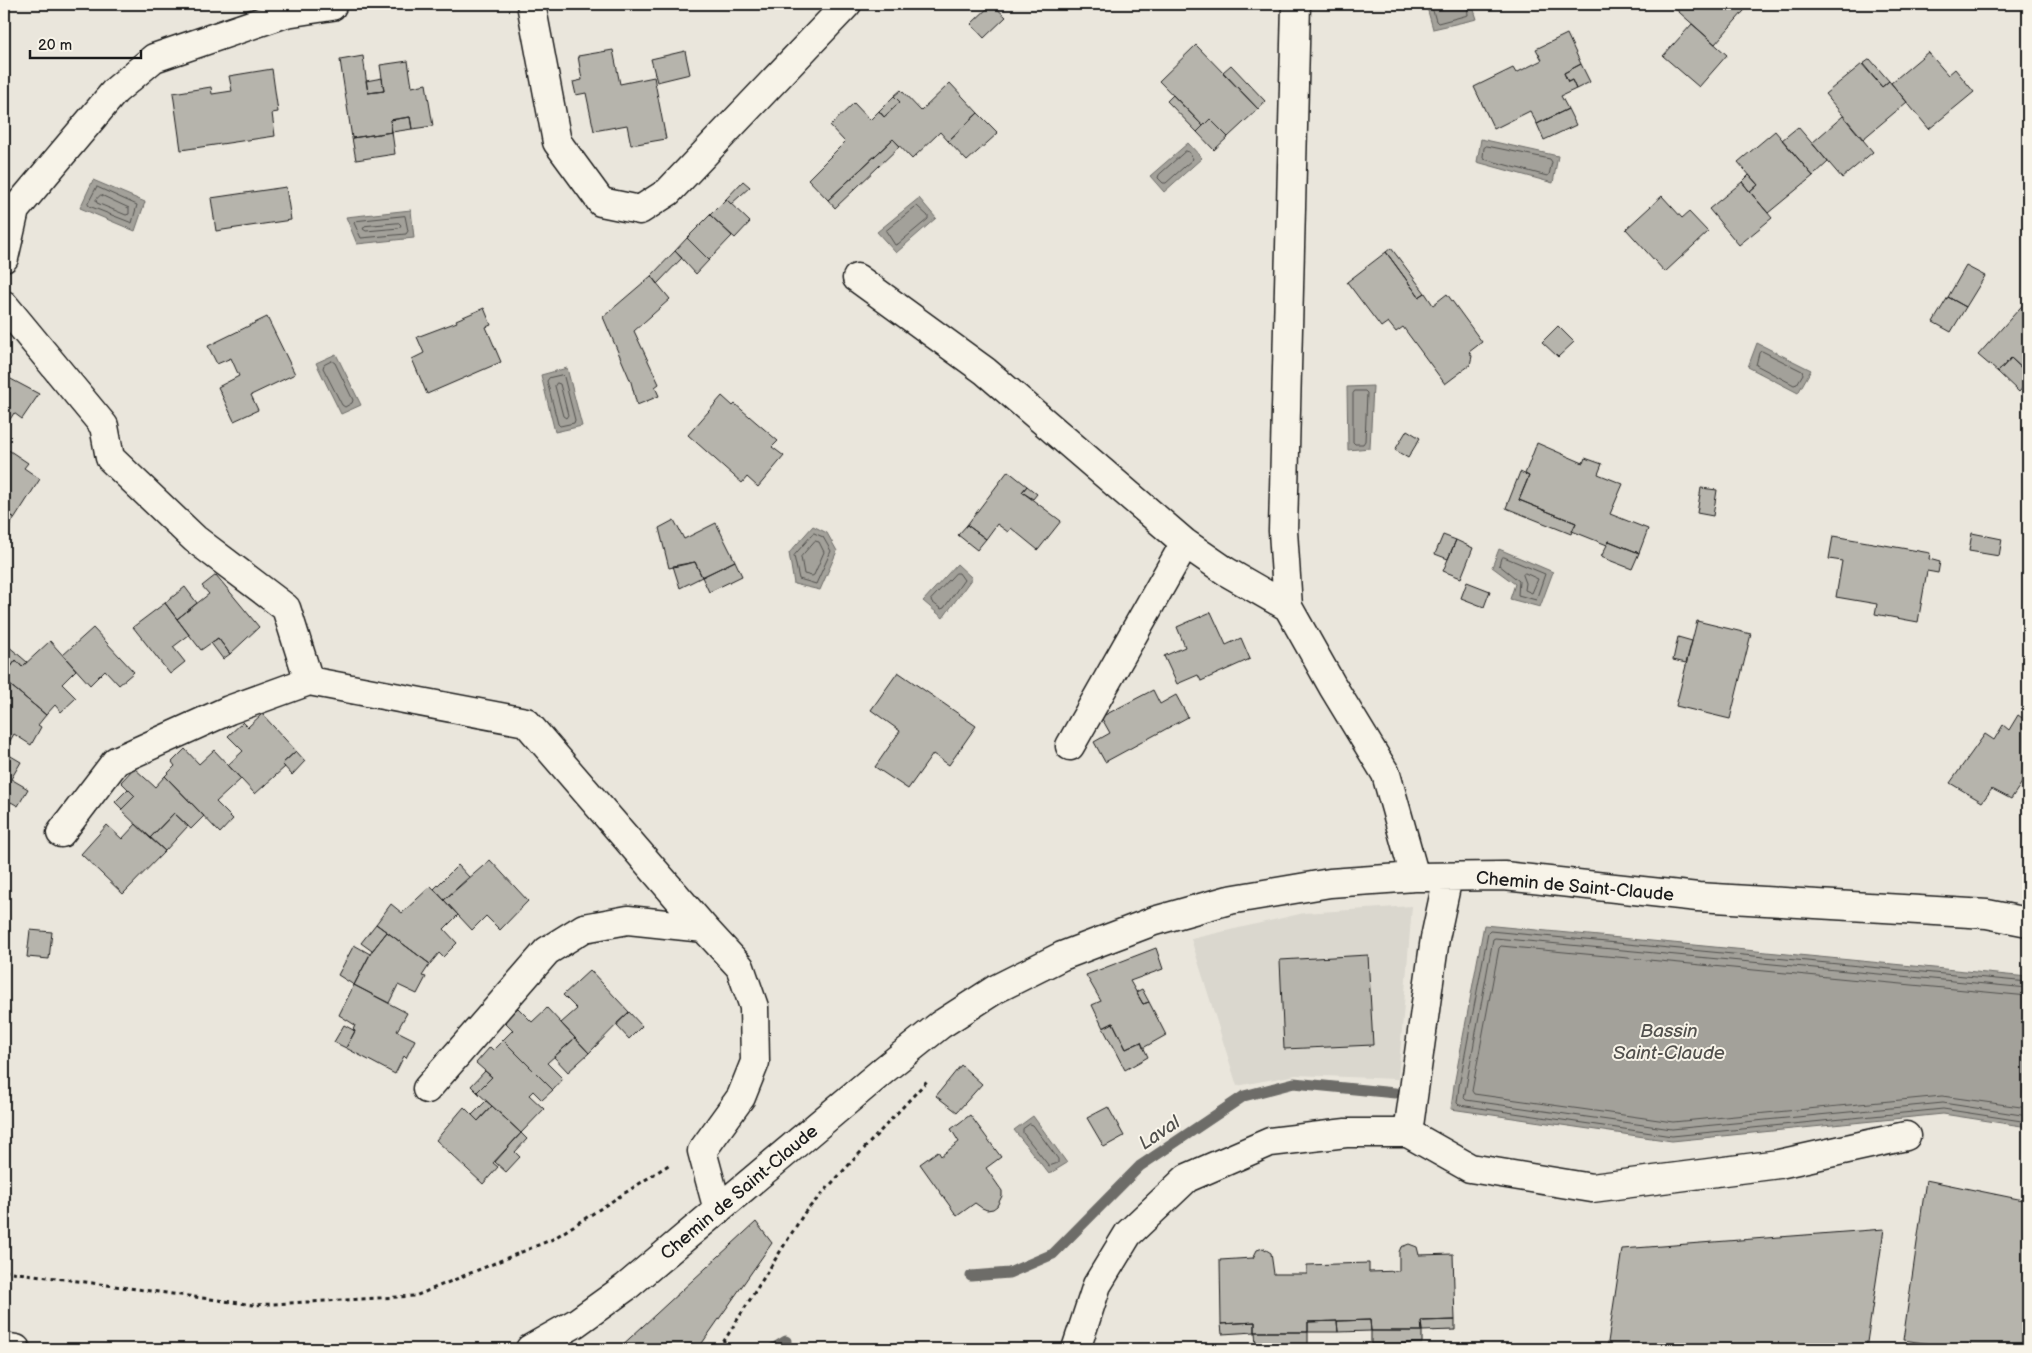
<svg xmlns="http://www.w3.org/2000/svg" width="2032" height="1353" font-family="'Balsamiq Sans',sans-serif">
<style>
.built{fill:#dad7ce}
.water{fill:#a3a19a;stroke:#6d6c68}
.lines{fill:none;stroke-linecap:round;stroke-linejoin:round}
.shore{stroke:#52514e;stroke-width:1}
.stream{stroke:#6d6c68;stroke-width:11}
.building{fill:#b6b4ac;stroke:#1c1c1c}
.minor-casing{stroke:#1c1c1c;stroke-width:31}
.path{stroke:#1c1c1c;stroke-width:3;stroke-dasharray:4 4;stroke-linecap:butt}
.minor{stroke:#f7f3e8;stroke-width:28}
.labels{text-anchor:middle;stroke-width:4;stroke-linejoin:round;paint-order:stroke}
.street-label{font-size:18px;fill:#1c1c1c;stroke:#f7f3e8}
.water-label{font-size:19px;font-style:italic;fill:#52514e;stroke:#f7f3e8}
</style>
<rect width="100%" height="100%" fill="#eae6dc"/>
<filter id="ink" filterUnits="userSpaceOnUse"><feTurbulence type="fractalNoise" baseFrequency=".02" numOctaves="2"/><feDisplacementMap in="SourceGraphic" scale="10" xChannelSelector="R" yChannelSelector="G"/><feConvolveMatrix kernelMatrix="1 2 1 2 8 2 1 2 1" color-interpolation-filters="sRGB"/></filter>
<g filter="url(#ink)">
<path class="built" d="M1412,906l-14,173 -102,-4 -59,11 -46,-147 113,-26z"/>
<path class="water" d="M1426,4h46l5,15 -44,10z
M1481,139l77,17 -5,27 -76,-21z
M1188,143l14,15 -38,34 -14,-16z
M93,180l52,22 -10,29 -55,-23z
M919,198l17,20 -40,35 -19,-21z
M411,210l3,28 -57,6 -11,-27z
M1757,343l54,27 -13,23 -50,-26z
M336,354l25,51 -20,9 -25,-51z
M567,368l15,58 -27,6 -14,-57z
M1373,386l-3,62 -22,2 -1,-63z
M813,526l14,7 10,18 -17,39 -26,-6 -5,-31z
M1499,549l54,23 -13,35 -30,-8 5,-15 -23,-17z
M957,564l15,14 -29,40 -20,-17z
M1484,925l544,52v150l-85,-13 -271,27 -221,-32 3,-24z
M1033,1116l34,47 -18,11 -35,-44z"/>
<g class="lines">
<path class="shore" d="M1431,4l5,17 2,2 30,-8 -1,-11
M1487,146l63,13 2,3 -3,13 -2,1 -63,-17 -1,-2 1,-9z
M1186,151l3,1 4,7 -27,24h-3l-5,-5 1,-3z
M97,187l40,18 -5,18 -43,-17 -1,-2z
M101,195l28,13v6l-3,1 -29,-12 -1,-3z
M917,206l11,10v3l-30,25 -3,1 -9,-14z
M405,216l3,15 -2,3 -45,4 -7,-15 2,-2z
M399,223l2,2 -2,3 -33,3 -3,-2 2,-3z
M1762,351l40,20 1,3 -6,10 -3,1 -38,-20 3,-12z
M332,361l3,2 18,37 -1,3 -7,4 -3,-2 -19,-37 1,-3z
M562,375l2,2 11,43 -1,3 -14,3 -2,-2 -11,-43 2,-3z
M557,383l3,1 8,31 -2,3 -3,-2 -8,-30z
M1355,391h10l2,2 -2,48 -2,3h-8l-2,-2v-48z
M814,533l9,4 8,14 -15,33 -17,-5 -5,-23z
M815,541l4,1 5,10 -10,23 -2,1 -8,-2 -3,-17z
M1504,557l41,17 -9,26 -18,-5 1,-14 -20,-16 2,-7z
M956,573h3l5,7 -20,28 -3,1 -9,-7 -1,-2z
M1525,573l13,6 -6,14 -7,-3 1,-7 -3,-8z
M2028,982l-538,-51 -2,2 -29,153 -2,17 2,2 213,31 271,-27 85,13
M2028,988l-533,-50 -2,1 -29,159 2,2 206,29 271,-26 85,13
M2028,996l-527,-50 -2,2 -27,143 2,3 199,28 269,-26 86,12
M1030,1124l3,1 25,34v4l-9,3 -26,-33v-4z"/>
<path class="stream" d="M971,1276l38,-3 44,-19 87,-88 104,-70 50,-13 101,10
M773,1349l13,-8"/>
</g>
<path class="building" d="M992,4l14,13 -22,21 -13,-14z
M1672,4h78l-35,40 -44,-39z
M1692,24l35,31 -28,32 -36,-31z
M1567,34l14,30 -17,9 4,9 4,-2 4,9 -15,7 7,13 -31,15 -7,-13 -36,18 -20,-42 39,-19 3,5 26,-13 -6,-11z
M1196,45l62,64 -30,28 -18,-18 -7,7 -44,-45z
M613,50l7,34 34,-7 12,62 -35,6 -4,-20 -33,6 -8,-38 -10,2 -3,-13 9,-2 -4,-24z
M685,51l5,23 -33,8 -6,-23z
M1928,52l20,23 7,-6 19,23 -45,37 -38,-46z
M363,56l5,37 16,-2 -4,-26 28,-4 4,26 14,-3 7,42 -21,3 -2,-12 -20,3 2,12 -40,6 -12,-78z
M1870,59l19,22 -7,6 -19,-23z
M1581,64l9,18 -14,7 -4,-9 -4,2 -4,-9z
M1862,64l20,23 7,-6 18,21 -44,37 -38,-45z
M1231,65l34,36 -7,8 -35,-37z
M272,69l6,43 -6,1 3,23 -94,14 -8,-57 38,-6 1,7 20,-3 -3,-15z
M382,78l2,13 -16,2 -2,-12z
M950,83l28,30 -30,28 -8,-9 -28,27 -19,-20 -65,61 -20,-21 37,-37 -15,-16 24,-23 16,17 9,-9 5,6 16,-15 -6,-6 7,-6 20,21z
M1173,95l30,31 -6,6 -30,-31z
M894,96l6,6 -16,15 -5,-6z
M1568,109l8,16 -32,15 -7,-16z
M978,113l20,20 -31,28 -19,-20z
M1843,116l30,36 -31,26 -30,-35z
M410,117l2,12 -20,3 -2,-12z
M1210,119l18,18 -14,13 -17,-18z
M1798,127l30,35 -15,14 -31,-36z
M1775,131l38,45 -45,37 -18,-21 8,-7 -20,-23z
M392,132l3,22 -39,6 -4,-22z
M893,139l7,7 -65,62 -7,-8z
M1749,175l9,10 -8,7 -8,-10z
M743,181l7,6 -19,17 -5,-5z
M1742,182l30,36 -33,27 -30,-36z
M286,187l5,33 -75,11 -5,-33z
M1662,196l20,22 7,-6 19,20 -43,40 -39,-43z
M726,199l24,23 -15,16 -25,-23z
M710,215l22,21 -23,24 -22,-22z
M687,238l22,22 -13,14 -21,-23z
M1391,248l34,45 -6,4 -33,-45z
M675,251l7,7 -25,26 -6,-8z
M1386,252l33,45 6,-4 8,12 14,-11 35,48 -13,10 3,4 -2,9 -25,19 -42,-57 -7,5 -8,-10 -7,5 -34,-45z
M1966,266l19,10 -19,31 -18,-10z
M651,276l19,23 -36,32 25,53 -4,3 4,9 -22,9 -6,-23 -28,-65z
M1948,297l18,10 -15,25 -18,-10z
M2028,299v75l-17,-16 -13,14 -20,-17z
M484,308l7,17 -5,2 15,35 -74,32 -15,-35 12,-6 -7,-16 40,-15 -1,-2z
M267,317l28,57 -44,21 7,15 -24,11 -16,-34 21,-11 -8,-18 -14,6 -9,-18z
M1558,326l16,16 -16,15 -16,-15z
M2011,358l17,16v8l-9,10 -21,-20z
M7,377l32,17 -17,25 -8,-6 -10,16v-48z
M2028,382v12l-5,-5z
M722,396l11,10 2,-2 43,37 -6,6 12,9 -26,31 -11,-10 -5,6 -54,-48z
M1407,430l13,8 -12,20 -13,-8z
M1537,443l46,20 2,-5 17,6 -4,10 25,10 -13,30 38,15 -9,24 -30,-12 -2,4 -35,-14 4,-8 -57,-23 10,-24 -4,-2z
M4,447l24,16 -4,5 16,11 -25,39 -11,-7z
M1008,471l19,15 -5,6 39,29 -23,29 -27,-22 -3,4 -11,-8 -11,15 -19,-14z
M1520,472l9,4 -10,24 57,23 -5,11 -65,-26z
M1027,486l10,8 -4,5 -11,-7z
M1701,488l16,2 -4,26 -16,-3z
M4,511l11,7 -10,14 -1,-1z
M674,520l10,19 32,-16 19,38 -33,16 -7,-15 -26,6 -10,-40z
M967,525l19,14 -9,11 -19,-15z
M1972,533l30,6 -3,17 -30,-5z
M1443,535l13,5 -8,19 -13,-5z
M1833,536l97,17 -1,6 11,3 -2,11 -11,-2 -9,51 -43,-8 2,-10 -41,-7 6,-36 -13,-2z
M1456,540l17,8 -12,30 -18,-7z
M1609,541l30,12 -7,16 -31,-12z
M735,561l7,15 -33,16 -7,-15z
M695,562l7,15 -22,11 -7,-22z
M216,575l43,52 -29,27 -12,-16 -17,12 -24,-31 32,-25 -7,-8z
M1467,582l23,9 -6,16 -23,-9z
M185,587l12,16 -20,16 -12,-16z
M165,603l24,32 -16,12 12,15 -15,12 -37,-47z
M1211,612l15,33 15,-7 9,21 -49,22 -3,-6 -21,9 -13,-28 21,-9 -8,-20z
M1697,621l54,13 -21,85 -54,-13z
M93,628l41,44 -15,13 -14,-15 -15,15 -27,-30z
M1678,637l14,4 -6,22 -13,-3z
M218,638l12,16 -7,5 -12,-16z
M50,641l26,29 -14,14 14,14 -15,14 -6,-7 -9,10 -42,-35v-4l12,-16 6,7z
M7,645l20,17 -5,5 -6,-7 -12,16v-27z
M898,672l78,54 -27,39 -16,-11 -25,35 -33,-22 25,-36 -29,-21z
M4,680l42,35 -8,10 3,2 -10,18 -17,-11 -10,17z
M1153,690l7,14 16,-9 12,22 -83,45 -11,-20 16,-9 -9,-16z
M262,714l34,37 -14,13 3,3 -30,27 -27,-29 15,-14 -15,-15 15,-14 5,5z
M2018,715l10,7v63l-5,-4 -12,18 -19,-10 -10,13 -32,-19 35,-49 9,6 9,-15 6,5z
M185,749l14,15 15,-14 27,29 -25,23 17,17 -13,14 -55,-57 10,-10 -3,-4z
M296,751l9,10 -13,14 -10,-11z
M4,752l17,10 -10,17 17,10 -10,17 -7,-4 -7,12z
M134,768l21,19 10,-11 39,40 -13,13 -17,-16 -24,25 -29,-28 14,-14 -14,-14z
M128,789l7,7 -13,13 -7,-7z
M174,813l14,13 -23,25 -15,-13z
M136,824l29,27 -42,43 -42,-40 26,-29 15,14z
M490,860l38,41 -28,29 -14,-14 -14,14 -28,-30z
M458,865l11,12 -25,23 -10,-11z
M431,886l27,29 -14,14 13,14 -14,14 -4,-4 -9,11 -54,-40 15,-20 11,9z
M376,924l11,8 -15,19 -11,-8z
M30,930l22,2 -3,27 -22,-2z
M387,932l43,32 -8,12 4,1 -9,17 -19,-9 -9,18 -35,-18 18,-34z
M354,945l16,9 -16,31 -16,-10z
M1156,948l7,21 -33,12 13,23 6,-2 17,33 -23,13 -2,-6 -15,7 -13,-26 -10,5 -11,-23 9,-4 -15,-26z
M1368,955l5,90 -89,4 -4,-89z
M590,970l39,42 -40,41 -28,-30 16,-14 -14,-14z
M354,985l53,28 -10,18 18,9 -9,18 -2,-2 -9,18 -49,-26 9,-17 -2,-1 2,-5 -16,-10z
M1142,989l7,13 -6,2 -7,-12z
M518,1008l14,14 15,-14 28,30 -28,25 16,16 -10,11 -50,-50 10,-10 -9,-9z
M629,1012l13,14 -13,13 -12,-13 1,-1 -1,-2z
M1113,1023l13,26 15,-7 7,15 -23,13 -22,-42z
M344,1025l11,6 -9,17 -12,-6z
M575,1038l14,15 -21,19 -14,-15z
M503,1040l50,50 -11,10 -9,-9 -4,4 15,14 -23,24 -44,-41 15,-15 -16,-14 14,-16 3,3z
M961,1065l21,19 -25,28 -21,-16z
M485,1071l7,6 -15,15 -6,-6z
M486,1101l6,5 -14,15 -6,-6z
M492,1106l29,27 -28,30 5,4 -15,17 -47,-44 28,-33 14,14z
M1108,1107l16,29 -20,11 -17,-29z
M970,1115l31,42 -15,11 16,23v5l-5,10 -4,3 -6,1 -5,-2 -7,-5 -18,13 -37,-52 18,-13 3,5 18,-14 -8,-13z
M521,1133l6,6 -12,13 5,5 -14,15 -11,-10z
M1926,1180l102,21v148h-62l-63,-9z
M756,1222l16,21 -74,106h-80z
M1884,1229l-18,120h-259l15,-100z
M1409,1244l8,3 2,8 34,-1 2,66 -34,1 1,10h-51l-1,-11 -62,2v10h-53v-10l-34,2 -1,-64 33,-2 4,-8 6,-2 8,5 3,21h33v-9l30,-1 32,-1v9l30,-1v-19l2,-5z
M1370,1320l1,11 -33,1 -1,-11z
M1455,1320v10l-33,1 -1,-10z
M1337,1321l1,11h-30v-10z
M1255,1322v10l-33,2 -1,-10z
M1371,1331h51v12l-51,1z
M1255,1332h53v13l-52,1z"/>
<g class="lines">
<g class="minor-casing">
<path id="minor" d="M531,4l26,138 44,60 39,8 28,-18 179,-188
M1296,4l-13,527 5,76 45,80 53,87 29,103
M4,258l11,-48 100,-119 39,-33 132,-45 46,-7
M857,278l128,93 200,172 42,29 61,35
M4,305l100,121 6,32 85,81 91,69 23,73
M1070,746l115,-203
M61,833l55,-72 113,-51 80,-29 217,41 178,206
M427,1089l120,-138 37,-23 44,-8 76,8 36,39 14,40 1,55 -14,35 -39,54 16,59
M1408,1133l62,35 122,20 187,-24 127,-28
M4,1347l12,2
M530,1349l46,-26 50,-36 259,-218 55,-44 56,-36 66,-33 92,-35 75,-21 101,-17 85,-6 89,-1 194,21 289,17 41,8
M1076,1349l21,-64 31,-51 59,-56 83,-36 76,-9h62l27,-195 13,-61"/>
</g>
<path class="path" d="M4,1271l250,34 161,-9 138,-57 117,-75
M719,1349l86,-137 122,-131"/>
<use href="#minor" class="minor"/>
</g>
</g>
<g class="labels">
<g class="street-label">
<text transform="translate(1575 886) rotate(5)" y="6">Chemin de Saint-Claude</text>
<text transform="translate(739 1192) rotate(-40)" y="6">Chemin de Saint-Claude</text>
</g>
<g class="water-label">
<text x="1669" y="1037">Bassin<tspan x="1669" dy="22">Saint-Claude</tspan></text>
<text transform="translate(1159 1132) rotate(-34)" y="7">Laval</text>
</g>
</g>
<rect width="2032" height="1353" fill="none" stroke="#f7f3e8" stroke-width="20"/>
<rect x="10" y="10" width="2012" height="1333" fill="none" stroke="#1c1c1c" stroke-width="2" filter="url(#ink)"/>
<path d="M30 50v8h111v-8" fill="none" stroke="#1c1c1c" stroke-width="2.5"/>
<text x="38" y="50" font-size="15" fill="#1c1c1c" stroke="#f7f3e8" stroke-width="4" paint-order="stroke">20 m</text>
</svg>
